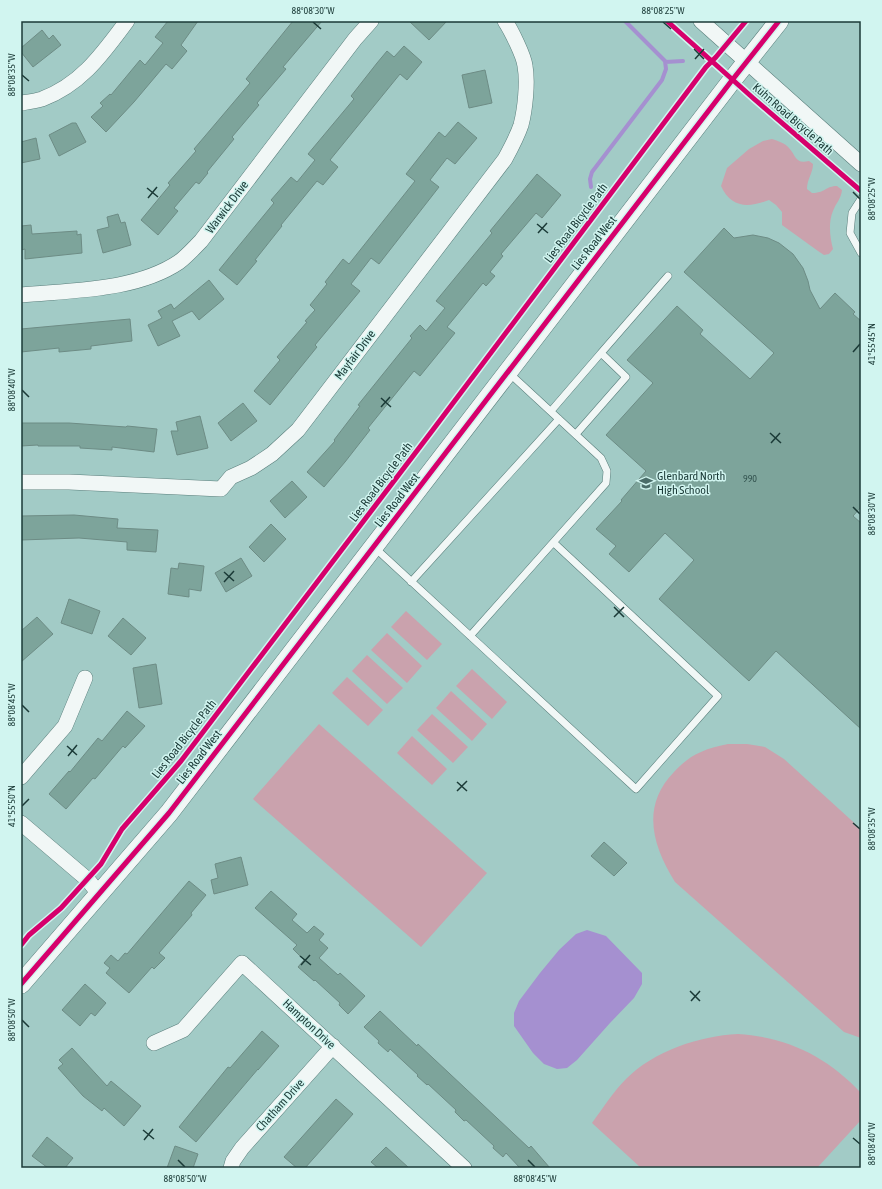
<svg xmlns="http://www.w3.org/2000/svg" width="882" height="1189" font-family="'Asap Condensed',sans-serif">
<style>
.green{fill:#caa2ad}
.water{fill:#a590d0}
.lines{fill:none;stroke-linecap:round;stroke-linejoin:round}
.stream{stroke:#a590d0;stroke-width:4}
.building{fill:#7da49b;stroke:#6d8c85}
.service-casing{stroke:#597e7b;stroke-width:8}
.minor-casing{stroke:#597e7b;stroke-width:16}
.tertiary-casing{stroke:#597e7b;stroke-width:20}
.service{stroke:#f1f7f6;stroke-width:7}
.minor{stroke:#f1f7f6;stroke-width:15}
.tertiary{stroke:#f1f7f6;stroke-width:19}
.cycleway-casing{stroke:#d1f5f0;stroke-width:8}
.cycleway{stroke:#d6006c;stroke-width:5}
.ticks{fill:none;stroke:#1b3a37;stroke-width:1.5}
.labels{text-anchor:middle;stroke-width:3;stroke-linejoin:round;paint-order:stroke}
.number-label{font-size:10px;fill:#345450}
.street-label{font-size:12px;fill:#1b3a37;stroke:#d1f5f0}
.poi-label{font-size:12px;fill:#1b3a37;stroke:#d1f5f0;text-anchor:start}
.neatline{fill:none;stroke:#1b3a37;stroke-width:1.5}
.ticks-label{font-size:10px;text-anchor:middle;fill:#1b3a37}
</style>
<rect width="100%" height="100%" fill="#a2cbc6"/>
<path class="green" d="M772,139c6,2 13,4 17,9 8,9 6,16 20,13l4,3c0,9 -6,15 -6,25l5,4c13,0 14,-7 25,-7l5,4c-1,9 -6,13 -9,21 -5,11 -3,27 0,38l-4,5 -5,1 -6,-4 -36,-26v-13l-6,-7 -7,-5c-21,8 -38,8 -48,-14l6,-18 22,-19 14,-8z
M406,611l36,33 -15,16 -36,-33z
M387,633l35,33 -15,17 -36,-33z
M367,655l36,33 -16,16 -35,-33z
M472,669l35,33 -15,17 -36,-33z
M347,677l36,33 -15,16 -36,-33z
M451,691l36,33 -15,17 -36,-33z
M432,714l36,33 -15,16 -36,-33z
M319,724l168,149 -66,74 -168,-148z
M412,736l35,33 -15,16 -35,-32z
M728,744h19l18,3 19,12 77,70v209l-17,-6 -169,-150c-23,-37 -34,-76 -1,-110 7,-8 17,-16 27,-20 8,-4 18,-6 27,-8z
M738,1034c49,3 90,23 123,59v27l-44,48h-176l-49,-45c11,-15 21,-31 34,-44 28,-28 73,-43 112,-45z"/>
<path class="water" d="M587,930l19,6 36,37v11l-8,14 -24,25 -33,37 -10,8 -10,1 -13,-5 -11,-11 -19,-27v-13l5,-12 21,-28 19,-23 17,-16z"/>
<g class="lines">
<path class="stream" d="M665,62l18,-1
M591,187l-1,-8 2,-7 70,-92 4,-11 -1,-8 -40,-40"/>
</g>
<path class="building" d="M168,21h30l-17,24 6,6 -15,18 -6,-5 -32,38 -28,30 -15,-15 12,-11 -3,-3 10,-9 1,1 29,-35 5,5 18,-22 -8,-6z
M293,21h29l-39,46 3,2 -29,34 2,2 -27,32 2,2 -27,33 1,1 -9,11 -3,-2 -22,26 4,3 -20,24 -17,-15 29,-35 -2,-2 28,-32 -2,-2 56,-66 -4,-4z
M409,21h38l-18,19z
M42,30l7,9 4,-4 8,10 -28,22 -12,-15v-4z
M404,46l18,16 -15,18 -7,-6 -70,86 8,7 -15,18 -6,-4 -36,44 1,1 -27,34 2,1 -20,24 -18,-15 55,-67 -3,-3 20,-23 6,5 18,-22 -7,-6 46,-55 -3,-3 26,-33 10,-12 7,6z
M485,70l7,33 -23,5 -7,-33z
M458,122l19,16 -22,26 -8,-6 -17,22 9,7 -60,77 -8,-6 -20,26 9,7 -45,54 2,2 -47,58 -16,-14 26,-31 -3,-3 30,-35 -2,-1 10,-11 -5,-5 17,-21 -2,-2 18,-23 6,5 66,-83 -9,-7 33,-42 6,5z
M72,123h4l10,19 -27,14 -10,-21z
M36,138l4,21 -19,4v-21z
M537,174l24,21 -19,23 -6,-5 -35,41 2,2 -13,16 5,4 -9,10 -3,-3 -36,44 8,6 -35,43 -6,-5 -46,57 2,2 -25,32 -21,25 -17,-15 28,-31 -1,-1 26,-34 -2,-1 54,-67 -2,-2 10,-11 6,6 19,-23 -9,-7 56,-68 -2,-2z
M118,214l3,9 4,-1 6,23 -28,8 -6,-23 12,-3 -2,-10z
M31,225l1,9 45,-3v4l4,-1 1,19 -57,6v-10l-4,1v-24z
M724,228l10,10 19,-3 15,3 11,5 14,11 10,14 5,13 2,9 10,19 15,-16 20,19 -2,2 8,7v186l-8,9 8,7v206l-85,-78 -27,30 -90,-82 35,-39 -29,-27 -36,39 -20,-18 7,-8 -20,-17 26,-28 -1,-1 25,-29 -40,-36 47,-52 -26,-23 50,-54 26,24 -3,4 50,45 24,-26 -90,-81z
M209,280l15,19 -25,21 -7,-9 -20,10 8,15 -22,10 -10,-21 14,-7 -4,-7 13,-7 3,5z
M130,319l2,22 -41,5v3l-32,3v-4l-38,4v-23z
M243,403l14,18 -26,20 -13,-18z
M200,416l8,32 -31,7 -6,-24h7l-2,-9z
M21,423h48l57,4 1,-1 30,3 -3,23 -42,-5v3l-32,-2v-2h-42v-1l-17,1z
M292,481l15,16 -22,21 -15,-17z
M74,515l44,4 -1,9 41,2 -2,22 -29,-2v-8l-48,-4 -58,2v-24z
M271,524l15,15 -22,23 -15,-15z
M241,558l11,18 -26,16 -11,-19z
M179,563l25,3 -3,25 -12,-2v8l-21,-3 3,-26 7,1z
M69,599l31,12 -8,23 -31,-11z
M37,617l16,17 -32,28v-31z
M123,618l23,20 -15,17 -23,-19z
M156,664l6,40 -23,4 -6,-40z
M127,711l18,15 -20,22 -2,-2 -28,33 -2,-1 -27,31 -17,-15 20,-23 1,1 28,-34 4,3z
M604,842l23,21 -13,13 -23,-20z
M241,857l7,28 -34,9 -3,-14 7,-2 -3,-14z
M189,881l17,14 -15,18 1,2 -33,38 6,5 -11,11 -2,-2 -23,26 -23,-20 4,-5 -6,-5 7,-8 7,6 7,-8 2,1z
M271,891l26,23 -5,6 15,13 7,-7 10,8 -5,6 9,8 -9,10 19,17 2,-2 25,23 -17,18 -9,-9 1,-2 -25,-23 -1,1 -16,-14 6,-7 -11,-11 4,-4 -42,-37z
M85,984l21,19 -11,13 -4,-3 -11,13 -18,-16z
M380,1011l37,35 1,-2 111,104 2,-2 19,22h-30l-14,-15 -3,4 -10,-9 1,-2 -28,-26 -2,1 -9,-9 1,-2 -28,-26 -1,1 -10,-9 1,-1 -28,-26 -2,3 -10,-9 1,-2 -15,-14z
M262,1031l17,15 -21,24v-1l-62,73 -17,-15 49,-60 2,1z
M72,1048l35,38 4,-5 30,25 -17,20 -20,-18 -2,3 -19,-15 -25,-28 5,-4 -4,-4z
M336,1099l17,15 -48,54h-8l-13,-11z
M47,1137l26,21 -8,10h-17l-16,-12z
M175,1146l23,8 -5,14h-26z
M386,1147l23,21h-31l-7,-6z"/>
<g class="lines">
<g class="service-casing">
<path id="service" d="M861,199l-9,14 -2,20 11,20
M601,353l67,-77
M551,411l50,-58 25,24 -50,57
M374,547l262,242 82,-93 -164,-153
M411,582l148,-163
M470,636l136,-153 1,-12 -6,-13 -93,-86"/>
</g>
<g class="minor-casing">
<path id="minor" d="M701,21l160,143
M21,103c7,-1 15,-2 21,-4 40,-15 61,-46 85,-78
M21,295c51,-5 115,-4 158,-33 8,-6 15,-14 22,-21l154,-202 16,-18
M21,482h48l152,7 10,-12 20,-9 21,-14 26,-24 207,-271c6,-11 12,-22 16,-34 4,-15 7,-43 4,-59 -1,-10 -14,-36 -20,-45
M21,777l44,-51 20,-48
M21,823l67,57 11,14
M154,1043l29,-13 59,-67 222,205
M231,1168l2,-7 9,-13 91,-102"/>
</g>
<g class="tertiary-casing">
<path id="tertiary" d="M21,984l148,-171 564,-734 46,-58"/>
</g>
<use href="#service" class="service"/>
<use href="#minor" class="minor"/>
<use href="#tertiary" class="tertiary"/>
<g class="cycleway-casing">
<path id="cycleway" d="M667,21l86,77 108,93
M21,945l8,-10 32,-27 40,-44 21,-35 59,-68 251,-330 274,-364 10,-10 30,-36
M21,984l148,-171 564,-734 46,-58"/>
</g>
<use href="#cycleway" class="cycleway"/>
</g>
<path class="ticks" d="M313,22l8,7M663,22l8,7M694,49l10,10M695,59l9,-10M22,75l7,6M147,188l11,9M853,192l7,7M148,198l9,-11M537,224l11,9M538,233l9,-10M853,352l7,-8M22,390l7,7M381,398l10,9M381,407l9,-10M770,433l11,10M771,443l9,-10M853,507l7,7M224,572l10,9M224,582l10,-11M614,607l10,10M614,617l10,-10M22,705l7,7M67,746l10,9M68,756l9,-11M457,782l10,9M457,791l10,-10M22,806l7,-7M853,823l7,6M300,956l11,9M301,965l9,-10M690,991l10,10M691,1001l9,-10M22,1020l7,7M143,1130l11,9M853,1138l7,6M144,1140l9,-11M178,1160l7,7M528,1160l7,7"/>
<defs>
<g id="school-bare" transform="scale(1.08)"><path d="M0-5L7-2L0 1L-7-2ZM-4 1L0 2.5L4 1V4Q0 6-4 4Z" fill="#4a6d69" stroke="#d1f5f0" stroke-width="2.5" paint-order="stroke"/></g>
</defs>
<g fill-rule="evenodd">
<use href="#school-bare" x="646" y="483"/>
</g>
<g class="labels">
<g class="number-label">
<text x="750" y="482">990</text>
</g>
<g class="street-label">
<text transform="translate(793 119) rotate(41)" y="4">Kuhn Road Bicycle Path</text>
<text transform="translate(227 207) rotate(-53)" y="4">Warwick Drive</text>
<text transform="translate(576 223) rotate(-53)" y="4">Lies Road Bicycle Path</text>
<text transform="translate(594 243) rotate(-52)" y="4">Lies Road West</text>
<text transform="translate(355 355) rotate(-53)" y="4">Mayfair Drive</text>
<text transform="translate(381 482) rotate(-53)" y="4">Lies Road Bicycle Path</text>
<text transform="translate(397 500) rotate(-52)" y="4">Lies Road West</text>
<text transform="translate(184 739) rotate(-52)" y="4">Lies Road Bicycle Path</text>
<text transform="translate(199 757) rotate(-52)" y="4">Lies Road West</text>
<text transform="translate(309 1024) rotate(43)" y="4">Hampton Drive</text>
<text transform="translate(280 1105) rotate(-48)" y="4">Chatham Drive</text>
</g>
<g class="poi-label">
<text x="657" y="480">Glenbard North<tspan x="657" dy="14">High School</tspan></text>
</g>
</g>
<rect width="882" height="1189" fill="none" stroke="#d1f5f0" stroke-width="44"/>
<rect x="22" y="22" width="838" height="1145" class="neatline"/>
<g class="ticks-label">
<text x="313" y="14">88°08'30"W</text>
<text x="663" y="14">88°08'25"W</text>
<text transform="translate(11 75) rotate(-90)" y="4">88°08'35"W</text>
<text transform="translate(871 199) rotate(-90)" y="4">88°08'25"W</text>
<text transform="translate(871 344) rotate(-90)" y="4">41°55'45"N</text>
<text transform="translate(11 390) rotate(-90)" y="4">88°08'40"W</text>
<text transform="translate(871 514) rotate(-90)" y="4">88°08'30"W</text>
<text transform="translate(11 705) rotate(-90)" y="4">88°08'45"W</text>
<text transform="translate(11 806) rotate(-90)" y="4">41°55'50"N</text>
<text transform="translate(871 829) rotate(-90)" y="4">88°08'35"W</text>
<text transform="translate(11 1020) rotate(-90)" y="4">88°08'50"W</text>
<text transform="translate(871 1144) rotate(-90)" y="4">88°08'40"W</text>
<text x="185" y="1182">88°08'50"W</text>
<text x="535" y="1182">88°08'45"W</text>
</g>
</svg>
